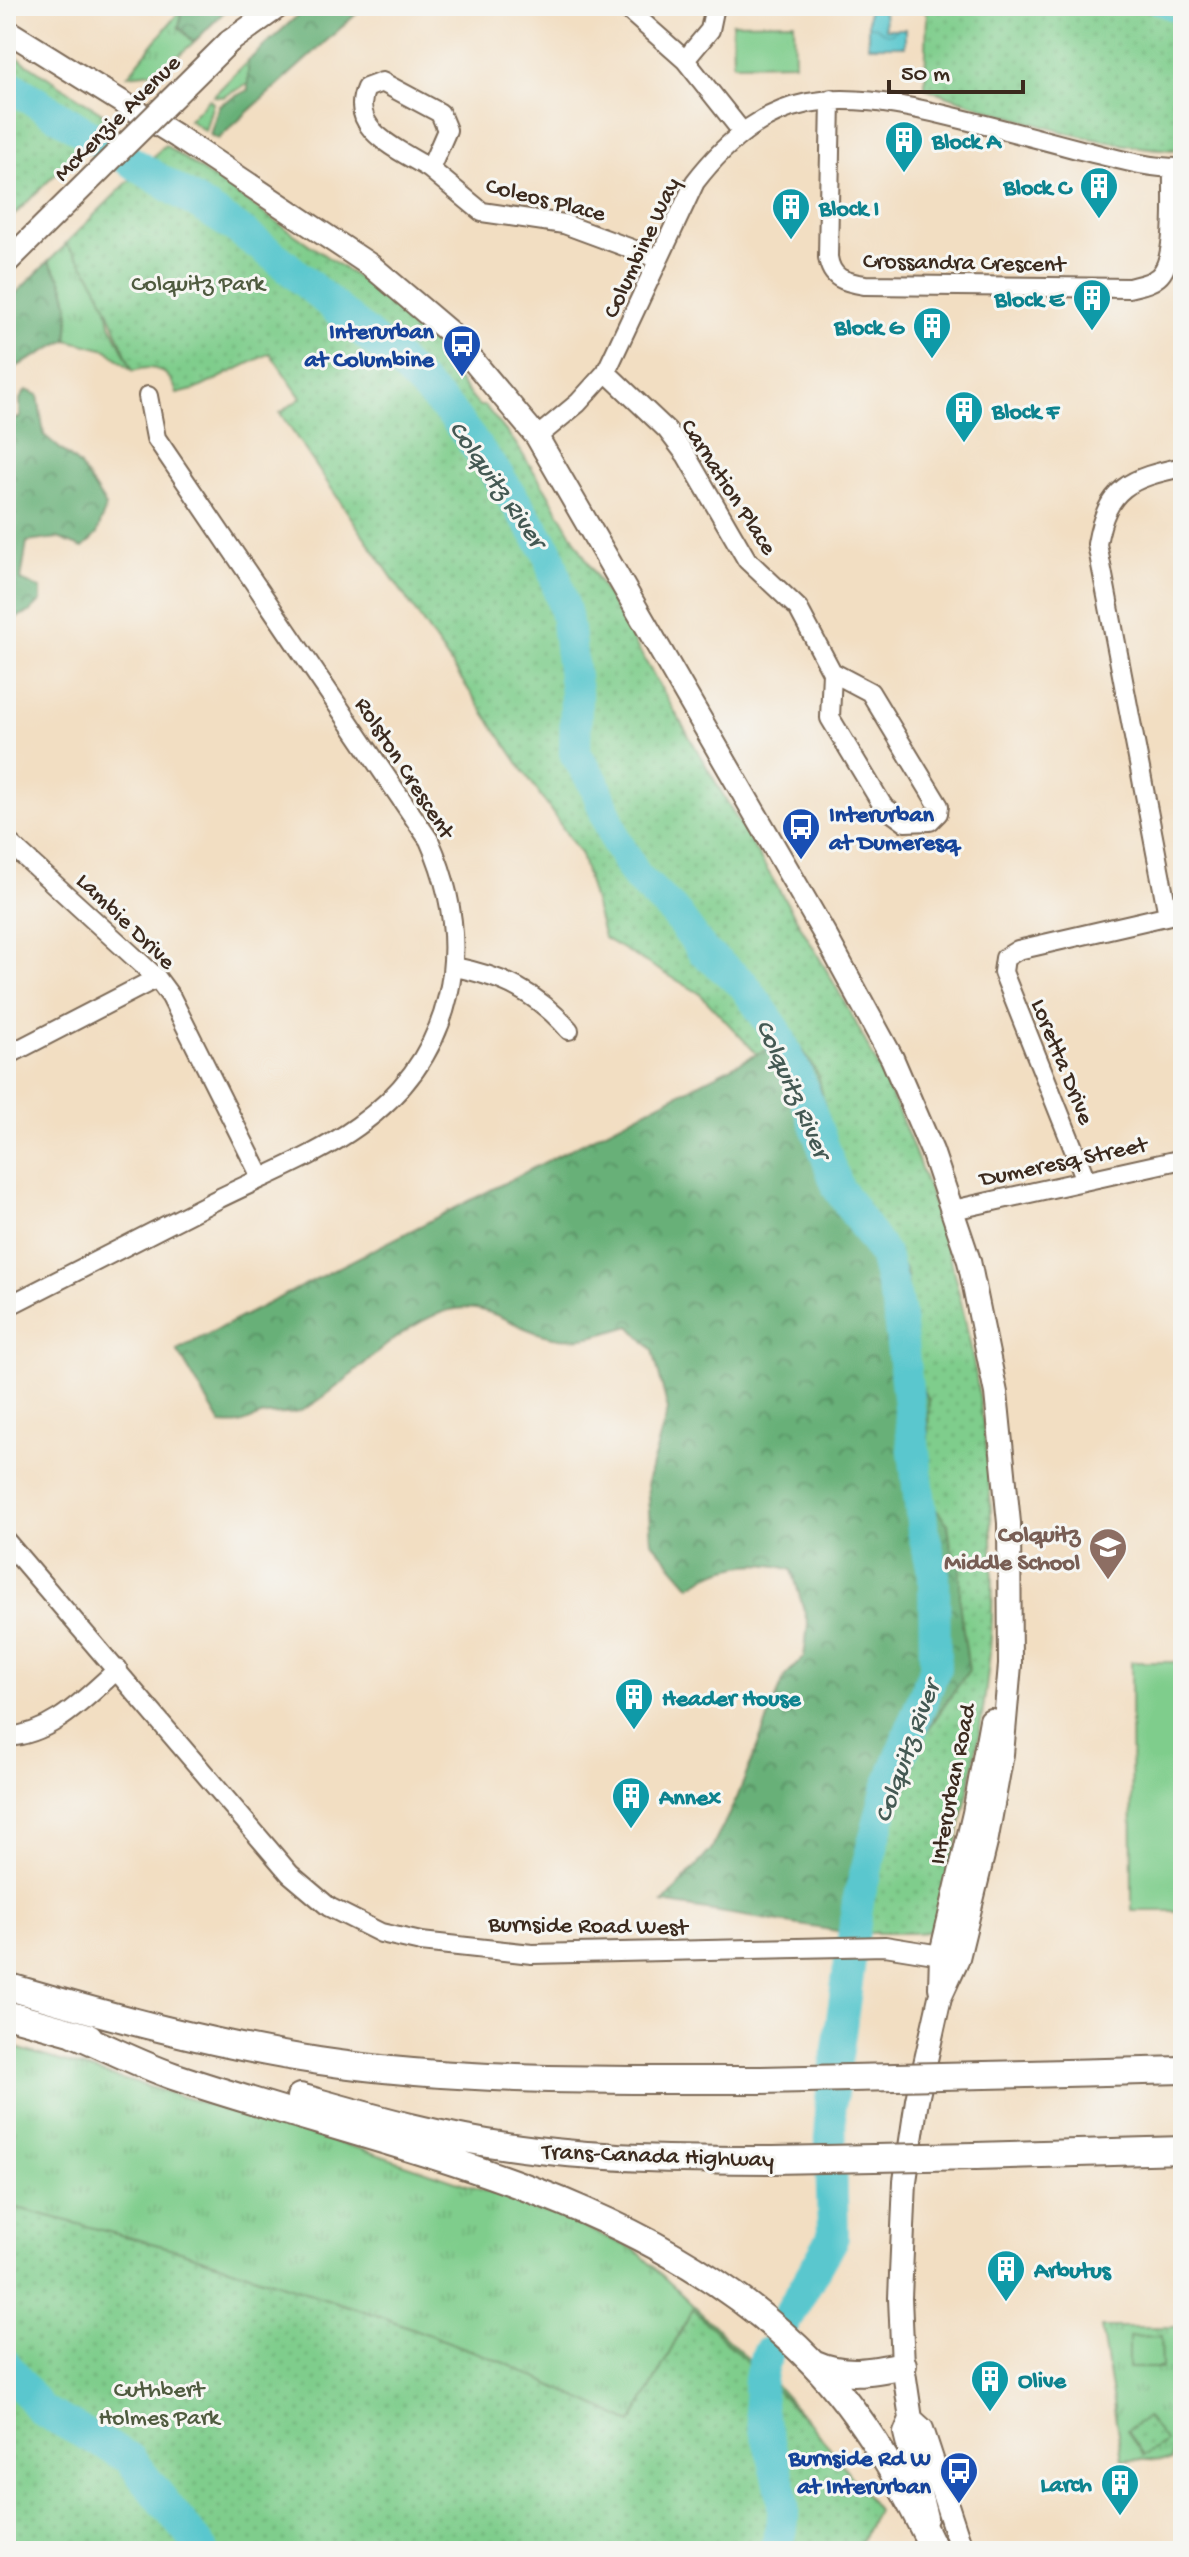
<svg xmlns="http://www.w3.org/2000/svg" width="1189" height="2557" font-family="'Gochi Hand',sans-serif">
<style>
.grass{fill:url(#grass-tufts);stroke:#5d7c55;stroke-width:2}
.forest{fill:url(#forest-crowns);stroke:#516d4b;stroke-width:2}
.park{fill:url(#park-dots);stroke:#5d7c55;stroke-width:2}
.garden{fill:#7fcd8c;stroke:#5d7c55;stroke-width:2}
.water{fill:url(#water-waves);stroke:#4a7876;stroke-width:2}
.lines{fill:none;stroke-linecap:round;stroke-linejoin:round}
.stream{stroke:#5ac7ce;stroke-width:5}
.river{stroke:#5ac7ce;stroke-width:32}
.minor-casing{stroke:#7b6957;stroke-width:22}
.major-casing{stroke:#7b6957;stroke-width:26}
.highway-casing{stroke:#7b6957;stroke-width:30}
.minor{stroke:#fff;stroke-width:18}
.major{stroke:#fff;stroke-width:22}
.highway{stroke:#fff;stroke-width:26}
.major-bridge-casing{stroke:#7b6957;stroke-width:26;stroke-linecap:butt}
.highway-bridge-casing{stroke:#7b6957;stroke-width:30;stroke-linecap:butt}
.major-bridge{stroke:#fff;stroke-width:22}
.highway-bridge{stroke:#fff;stroke-width:26}
.labels{text-anchor:middle;stroke-width:6;stroke-linejoin:round;paint-order:stroke}
.street-label{font-size:24px;fill:#3b2a1e;stroke:#f6f6f2}
.culture-label{font-size:24px;font-weight:bold;fill:#0d838f;stroke:#f6f6f2;text-anchor:start}
.park-label{font-size:24px;fill:#4f5b3f;stroke:#f6f6f2}
.transit-label{font-size:24px;font-weight:bold;fill:#164399;stroke:#f6f6f2;text-anchor:end}
.education-label{font-size:24px;font-weight:bold;fill:#785e54;stroke:#f6f6f2;text-anchor:end}
.water-label{font-size:26px;font-style:italic;fill:#445953;stroke:#f6f6f2}
</style>
<defs>
<pattern id="grass-tufts" width="24" height="20" patternUnits="userSpaceOnUse" patternTransform="scale(2)"><rect width="24" height="20" fill="#7fcd8c"/><path d="M3 7l-1-3M5 7V3M7 7l1-3M15 17l-1-3M17 17v-4M19 17l1-3" fill="none" stroke="#6fb078"/></pattern>
<pattern id="forest-crowns" width="20" height="18" patternUnits="userSpaceOnUse" patternTransform="scale(2)"><rect width="20" height="18" fill="#67b078"/><path d="M2 6a3 3 0 1 1 6 0M12 15a3 3 0 1 1 6 0" fill="none" stroke="#568f62"/></pattern>
<pattern id="park-dots" width="8" height="8" patternUnits="userSpaceOnUse" patternTransform="scale(2)"><rect width="8" height="8" fill="#7fcd8c"/><path d="M2 2h.1M6 6h.1" fill="none" stroke="#6fb078" stroke-width="1.8" stroke-linecap="round"/></pattern>
<pattern id="water-waves" width="16" height="10" patternUnits="userSpaceOnUse" patternTransform="scale(2)"><rect width="16" height="10" fill="#5ac7ce"/><path d="M0 5q4-4 8 0t8 0" fill="none" stroke="#4ca2a7"/></pattern>
</defs>
<rect width="100%" height="100%" fill="#f6f6f2"/>
<filter id="ink" filterUnits="userSpaceOnUse"><feTurbulence type="fractalNoise" baseFrequency=".0125" numOctaves="2"/><feDisplacementMap in="SourceGraphic" scale="16" xChannelSelector="R" yChannelSelector="G"/><feConvolveMatrix kernelMatrix="1 2 1 2 8 2 1 2 1" color-interpolation-filters="sRGB"/></filter>
<filter id="wash" filterUnits="userSpaceOnUse"><feTurbulence type="fractalNoise" baseFrequency=".006" numOctaves="4" result="noise"/><feDisplacementMap in="SourceGraphic" scale="32" xChannelSelector="R" yChannelSelector="G"/><feGaussianBlur stdDeviation="1.8" result="paint"/><feColorMatrix in="noise" values="0 0 0 0 0 0 0 0 0 0 0 0 0 0 0 0 0 1.4 0 .05"/><feComposite in="paint" operator="in"/></filter>
<g filter="url(#wash)">
<rect width="100%" height="100%" fill="#f2dec2"/>
<path class="grass" d="M183,7l-4,20 15,15 -33,29 -33,4z
M248,61v23l-25,13 -10,-1z
M209,99l4,4 -8,28 -16,-11z
M75,236l16,39 13,18 6,31 23,47 -26,-21 -40,-10c4,-30 2,-56 -19,-78z
M6,2045l361,106 191,65 78,34 143,139 34,38 64,83 -121,21 -35,20h-715z
M1101,2327h82v50l-12,84 -49,-2z"/>
<path class="forest" d="M184,6h46l-36,36 -15,-15z
M308,6h57l-147,133 -8,-4 9,-30 29,-15v-29z
M48,262c21,22 23,48 19,78l-57,30 -4,16v-83z
M26,390l12,5 6,40 35,30 27,41 -9,28 -14,14 -25,-10 -31,4 -6,38 20,9v12l-11,11 -24,9v-199l14,-5v-18z
M794,1035l24,40 16,74 36,76 36,45 6,60 -6,23 15,36 8,10v97l19,28 3,23 9,17v45l9,61 -44,62 -44,74 4,6 -17,71 -19,50 -186,-30 48,-53 26,-52 48,-122 19,-19 4,-33 -16,-54c-35,-12 -72,-4 -102,16l-39,-45 -4,-59 21,-72 -15,-60 -23,-24c-26,8 -50,16 -77,11 -41,-7 -66,-40 -110,-25 -55,19 -90,70 -140,98 -12,7 -29,2 -42,6 -21,7 -15,10 -40,8l-44,-74z"/>
<path class="park" d="M919,6h264v144c-83,-1 -179,-35 -258,-62l2,-74z
M6,50l105,69 -105,104z
M165,145l210,145 63,57 2,11 39,48h6l29,35 32,49c64,109 127,220 191,329 53,91 112,181 155,278 73,164 106,342 100,521 -4,104 -31,205 -54,305l-11,9 -11,1h-67l19,-50 17,-71 -9,-9 17,-14 8,-20 68,-99 -9,-61v-45l-9,-17 -3,-23 -15,-18 -6,-21 2,-86 -23,-32 6,-37 -6,-60 -36,-45 -36,-76 -16,-74 -24,-39 -37,18 -58,-61 -95,-55 -23,-83 -301,-442 21,-15 -31,-45 -73,36 -20,5c-6,-23 -23,-31 -44,-23 -22,-47 -29,-90 -68,-127z
M6,2205l164,43 209,68 126,47 127,60 61,-114 120,118 64,83 -20,41h-851z
M1147,2417l19,25 -23,14 -16,-26z"/>
<path class="garden" d="M794,22l1,41 -62,1 -1,-41z
M1131,1662h52v249h-51z
M1161,2336l1,32h-33v-31z"/>
<path class="water" d="M868,10h16l1,19h20v17h-37z"/>
<g class="lines">
<path class="stream" d="M1142,6l41,17"/>
<path class="river" d="M6,83l229,144 43,32 119,101 54,53 48,64 49,75 18,63 10,78 -1,60 20,32 21,56 20,35 40,38 27,37 41,34 32,46 24,51 38,106 46,67 14,54 25,222 11,43 1,94 -48,123 -29,110 -28,207 3,129 -48,84
M768,2353c-33,64 40,131 6,198
M6,2365l35,45 88,48 74,93"/>
</g>
</g>
<g filter="url(#ink)">
<g class="lines">
<g class="minor-casing">
<path id="minor" d="M624,6l61,54 58,73
M685,60l25,-30 5,-24
M831,99l-3,158c3,22 17,25 37,28l264,3c10,-3 21,-4 29,-11 20,-16 14,-83 15,-109
M430,169l17,-39 -7,-17 -58,-31 -16,6c-19,43 35,62 64,81l52,43 82,12 95,35
M606,372l61,58 19,25 61,105 51,48 34,64 -2,46 53,88 22,16 25,-1 8,-8 1,-7 -69,-114 -38,-20
M537,437l41,-34 28,-31 89,-190c74,-96 142,-92 250,-67 46,11 91,23 136,35 33,8 68,19 102,18
M6,840l151,138 14,19 90,180
M1168,915l-71,-371c10,-57 33,-66 86,-77
M455,967c49,10 81,25 114,63
M6,1056l151,-78
M1086,1180l-83,-208 2,-14 13,-8 165,-38
M953,1210l230,-51
M6,1307c71,-36 141,-72 212,-108 44,-22 100,-44 140,-73 98,-70 118,-180 71,-286l-273,-402 -8,-42
M6,1541l284,333 39,33 52,26 40,9 111,12 353,-8 68,11
M6,1737c46,-2 79,-39 112,-68"/>
</g>
<g class="major-casing">
<path id="major" d="M6,30l172,107 192,128 79,67 88,105 287,496 68,125 40,93 37,110 27,132 13,130 1,142 -8,89 -16,89 -28,115 -18,39 -23,103 -12,81 -5,117 3,67 8,54 11,10 40,122
M229,42l50,-36
M940,1988l1,-34 33,-141 17,-93
M911,2419l-6,14 21,85"/>
</g>
<g class="highway-casing">
<path id="highway" d="M6,1986c103,30 207,59 313,75 147,22 294,19 442,19
M6,2014l83,23
M73,2033c33,14 66,31 100,43 219,74 473,114 640,287 51,53 89,121 121,187
M985,2075l198,-5
M300,2097c68,19 136,39 207,49 88,13 177,14 266,14
M975,2156l208,-6
M813,2363c31,14 58,9 90,2"/>
</g>
<use href="#minor" class="minor"/>
<use href="#major" class="major"/>
<use href="#highway" class="highway"/>
<g class="major-bridge-casing">
<path id="major-bridge" d="M6,263l223,-221"/>
</g>
<g class="highway-bridge-casing">
<path id="highway-bridge" d="M761,2080l224,-5
M773,2160l202,-4"/>
</g>
<use href="#major-bridge" class="major-bridge"/>
<use href="#highway-bridge" class="highway-bridge"/>
</g>
</g>
<defs>
<g id="building-pin" transform="scale(2)"><path d="M0 17L-7.5 6A9.5 9.5 0 1 1 7.5 6Z" fill="#0f9aa8" stroke="#f6f6f2"/><path d="M-4-6H4V6H1V3H-1V6H-4ZM-2.5-4.3h1.7v1.8h-1.7ZM.8-4.3h1.7v1.8H.8ZM-2.5-1h1.7V.8h-1.7ZM.8-1h1.7V.8H.8Z" fill="#fff"/></g>
<g id="bus-pin" transform="scale(2)"><path d="M0 17L-7.5 6A9.5 9.5 0 1 1 7.5 6Z" fill="#1a4fb4" stroke="#f6f6f2"/><path d="M-5-6H5V4H4V6H2V4H-2V6H-4V4H-5ZM-3.5-4V0h7V-4ZM-3.5 1.2v1.5H-2V1.2ZM2 1.2v1.5H3.5V1.2Z" fill="#fff"/></g>
<g id="school-pin" transform="scale(2)"><path d="M0 17L-7.5 6A9.5 9.5 0 1 1 7.5 6Z" fill="#8d6e63" stroke="#f6f6f2"/><path d="M0-5L7-2L0 1L-7-2ZM-4 1L0 2.5L4 1V4Q0 6-4 4Z" fill="#fff"/></g>
</defs>
<g fill-rule="evenodd">
<use href="#building-pin" x="904" y="140"/>
<use href="#building-pin" x="1099" y="186"/>
<use href="#building-pin" x="791" y="207"/>
<use href="#building-pin" x="1092" y="298"/>
<use href="#building-pin" x="932" y="326"/>
<use href="#bus-pin" x="462" y="344"/>
<use href="#building-pin" x="964" y="410"/>
<use href="#bus-pin" x="801" y="827"/>
<use href="#school-pin" x="1108" y="1547"/>
<use href="#building-pin" x="634" y="1697"/>
<use href="#building-pin" x="631" y="1796"/>
<use href="#building-pin" x="1006" y="2269"/>
<use href="#building-pin" x="990" y="2379"/>
<use href="#bus-pin" x="959" y="2471"/>
<use href="#building-pin" x="1120" y="2483"/>
</g>
<g class="labels">
<g class="street-label">
<text transform="translate(116 117) rotate(-45)" y="8">McKenzie Avenue</text>
<text transform="translate(546 198) rotate(14)" y="8">Coleos Place</text>
<text transform="translate(640 247) rotate(-65)" y="8">Columbine Way</text>
<text transform="translate(964 261) rotate(1)" y="8">Crossandra Crescent</text>
<text transform="translate(730 486) rotate(57)" y="8">Carnation Place</text>
<text transform="translate(406 767) rotate(57)" y="8">Rolston Crescent</text>
<text transform="translate(127 920) rotate(44)" y="8">Lambie Drive</text>
<text transform="translate(1064 1061) rotate(68)" y="8">Loretta Drive</text>
<text transform="translate(1063 1160) rotate(-12)" y="8">Dumeresq Street</text>
<text transform="translate(951 1784) rotate(-79)" y="8">Interurban Road</text>
<text transform="translate(588 1924) rotate(1)" y="8">Burnside Road West</text>
<text transform="translate(658 2154) rotate(2)" y="8">Trans-Canada Highway</text>
</g>
<g class="culture-label">
<text x="932" y="148">Block A</text>
<text x="1071" y="194" text-anchor="end">Block C</text>
<text x="819" y="215">Block I</text>
<text x="1064" y="306" text-anchor="end">Block E</text>
<text x="904" y="334" text-anchor="end">Block G</text>
<text x="992" y="418">Block F</text>
<text x="662" y="1705">Header House</text>
<text x="659" y="1804">Annex</text>
<text x="1034" y="2277">Arbutus</text>
<text x="1018" y="2387">Olive</text>
<text x="1092" y="2491" text-anchor="end">Larch</text>
</g>
<g class="park-label">
<text x="198" y="290">Colquitz Park</text>
<text x="159" y="2396">Cuthbert<tspan x="159" dy="28">Holmes Park</tspan></text>
</g>
<g class="transit-label">
<text x="434" y="338">Interurban<tspan x="434" dy="28">at Columbine</tspan></text>
<text x="829" y="821" text-anchor="start">Interurban<tspan x="829" dy="28">at Dumeresq</tspan></text>
<text x="931" y="2465">Burnside Rd W<tspan x="931" dy="28">at Interurban</tspan></text>
</g>
<g class="education-label">
<text x="1080" y="1541">Colquitz<tspan x="1080" dy="28">Middle School</tspan></text>
</g>
<g class="water-label">
<text transform="translate(499 483) rotate(55)" y="9">Colquitz River</text>
<text transform="translate(795 1088) rotate(66)" y="9">Colquitz River</text>
<text transform="translate(905 1751) rotate(-70)" y="9">Colquitz River</text>
</g>
</g>
<rect width="1189" height="2557" fill="none" stroke="#f6f6f2" stroke-width="32"/>
<path d="M889 80v12h134v-12" fill="none" stroke="#3b2a1e" stroke-width="4"/>
<text x="901" y="80" font-size="24" fill="#3b2a1e" stroke="#f6f6f2" stroke-width="6" paint-order="stroke">50 m</text>
</svg>
